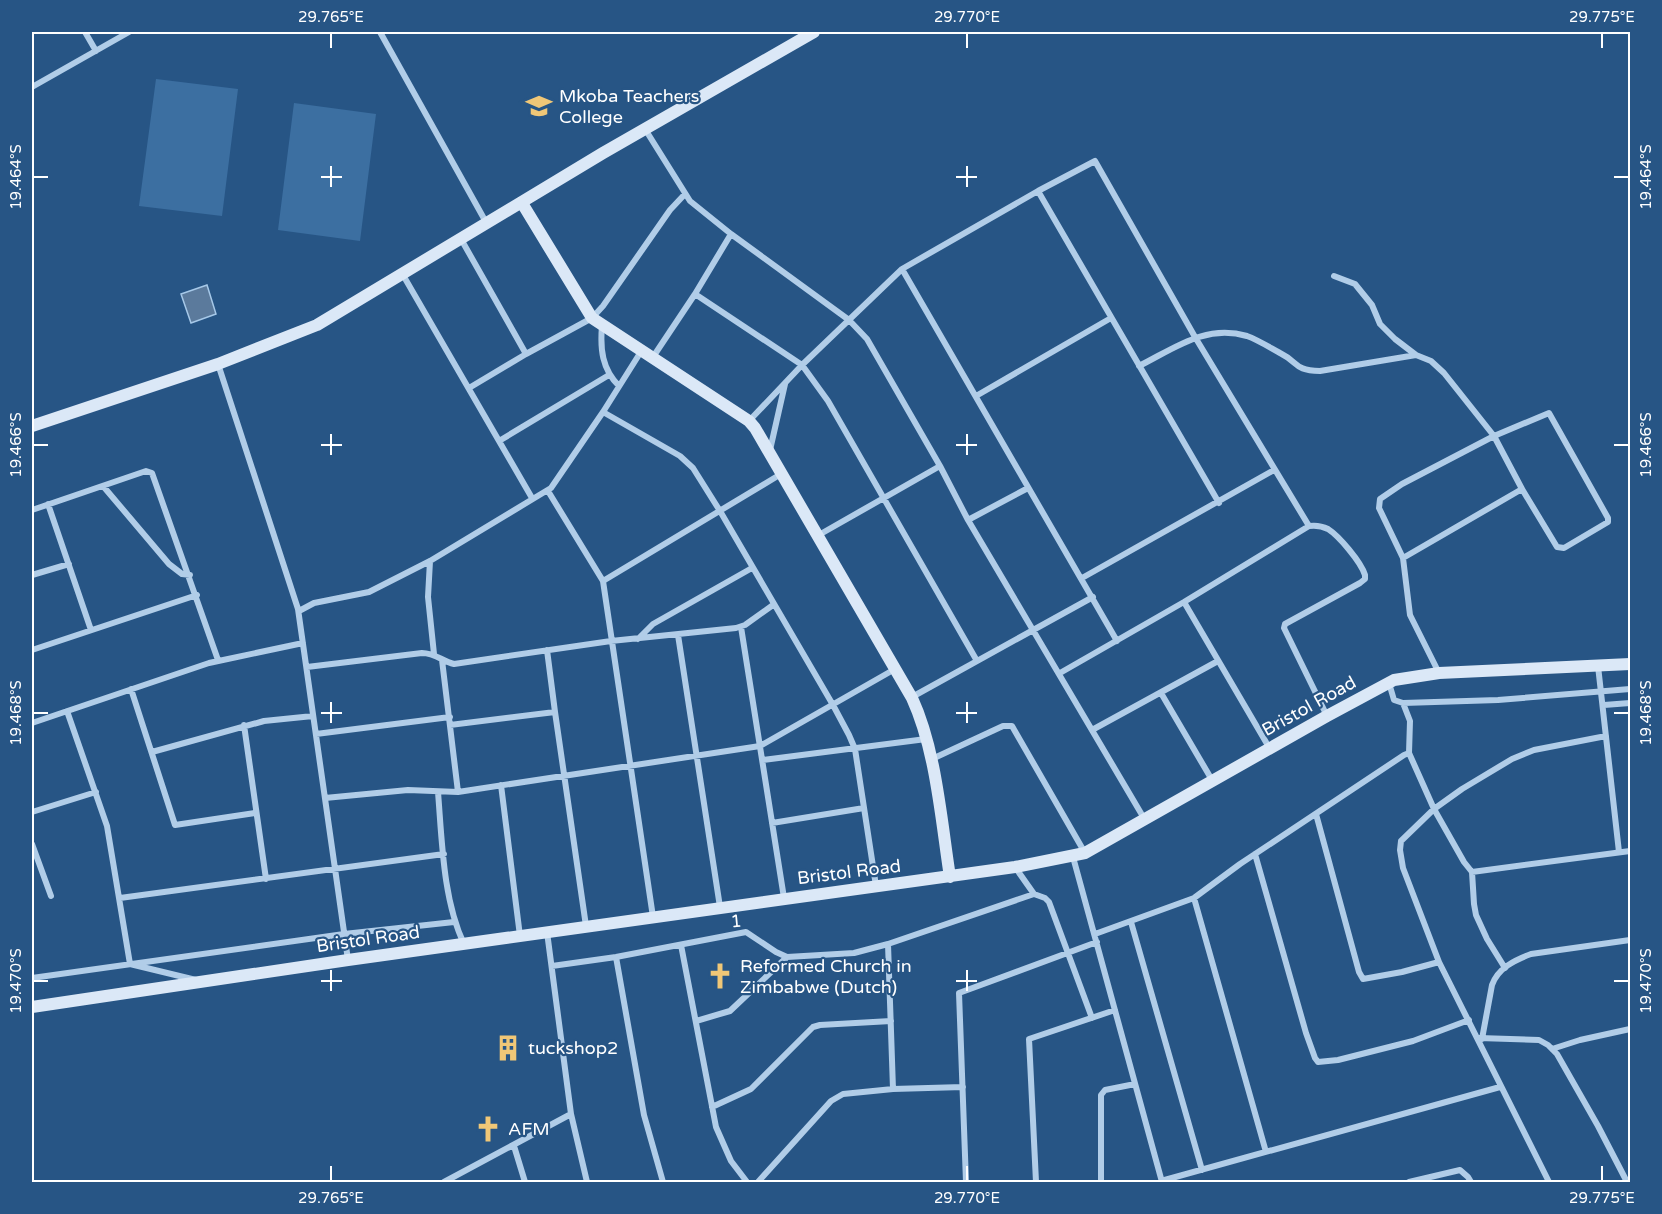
<svg xmlns="http://www.w3.org/2000/svg" width="1662" height="1214" font-family="'Varela Round',sans-serif">
<style>
.green{fill:#3c6fa1}
.water{fill:#5b7a9c;stroke:#a6c8e8;stroke-width:1.5}
.lines{fill:none;stroke-linecap:round;stroke-linejoin:round}
.street{stroke:#b1cde8;stroke-width:6}
.secondary{stroke:#dbe8f7;stroke-width:12}
.ticks{fill:none;stroke:#fff;stroke-width:2}
.labels{text-anchor:middle;stroke-width:4.5;stroke-linejoin:round;paint-order:stroke}
.poi-label{font-size:18px;fill:#fff;stroke:#275585;text-anchor:start}
.street-label{font-size:18px;fill:#fff;stroke:#275585}
.neatline{fill:none;stroke:#fff;stroke-width:2}
.ticks-label{font-size:15px;text-anchor:middle;fill:#fff}
</style>
<rect width="100%" height="100%" fill="#275585"/>
<path class="green" d="M156,79l82,10 -16,127 -83,-10z
M294,103l82,11 -16,127 -82,-11z"/>
<path class="water" d="M207,285l9,29 -25,9 -10,-29z"/>
<g class="lines">
<path class="street" d="M85,32l11,19
M380,32l107,192
M32,87l97,-55
M645,129l45,72 41,33 118,86 18,19 73,127 28,54 177,300
M1038,191l181,312
M461,239l65,115
M902,269l215,372
M403,275l129,223
M1334,276l21,8 17,21 8,19 15,15 21,16
M695,294l107,71 26,36 149,260
M602,326c-2,23 0,43 17,60
M653,357l42,-63 36,-60
M218,364l80,245 50,351
M1139,366c36,-18 66,-42 108,-30 11,4 22,11 33,17 20,10 13,17 40,18l96,-16 15,6 13,12 50,63 28,53 -119,69
M469,388l57,-34 66,-36 11,-12 67,-96 15,-16
M976,396l135,-78
M603,412l77,44 13,12 27,43 113,194 16,30 6,14 21,137
M749,421l53,-56 100,-96 136,-78 57,-30 100,176 114,189
M499,441l110,-66
M770,450l15,-66
M103,486l66,78 13,10 8,1
M548,491l55,90 50,336
M48,504l43,126
M32,510l114,-39 6,2 66,187
M968,520l60,-32
M817,536l123,-70
M430,561l-2,36 6,57
M32,575l37,-11
M1082,578l192,-108
M603,581l178,-107
M1184,602l86,147
M299,611l15,-8 55,-11 61,-31 121,-73 52,-76 39,-62
M741,627l43,271
M678,635l42,272
M638,639l15,-15 99,-56
M32,650l165,-55
M442,660l16,132
M1598,666l21,186
M307,667l115,-14c13,0 20,8 32,11l157,-23 125,-13 9,-3 28,-20
M1060,673l124,-71 125,-76c7,-1 13,0 19,3 11,7 33,33 37,46v4l-5,4 -75,41 -1,4 43,88
M1439,673l-29,-58 -7,-57 -24,-50 1,-9 22,-15 92,-48 55,-23 59,105v4l-44,26 -7,-1 -35,-58
M1389,683l5,17 9,3 95,-3 132,-11
M131,689l44,136 80,-12
M1161,693l51,87
M912,697l181,-100
M1403,703l7,18 -1,32
M1604,705l26,-2
M67,711l40,115 23,138 66,16
M555,712l31,214
M32,723l177,-60 94,-20
M244,725l22,154
M450,725l105,-13 -8,-62
M1092,730l126,-69
M316,734l134,-17
M152,752l112,-31 49,-5
M932,759l71,-33h9l73,127
M763,760l163,-21
M501,785l19,151
M438,792c4,49 5,108 26,152
M325,798l83,-8 50,2 302,-46 135,-77
M32,812l64,-20
M1316,814l43,158 4,7 39,-7 37,-10
M772,823l92,-15
M32,844l19,52
M1255,854l51,179 9,25 3,4 20,-2 75,-19 56,-21
M1073,857l89,325
M1015,867l19,27 11,4 4,4 43,116
M1472,872l158,-21
M120,898l324,-44
M1194,898l72,254
M1131,922l71,248
M547,932l24,182 16,68
M1095,934l99,-36 46,-34 164,-109 5,-2 25,56 30,53 8,10 2,32 2,11 11,24 18,29
M888,944l5,145
M681,945l35,182 15,34 16,21
M616,957l28,158 19,67
M552,966l64,-9 130,-25 30,20 11,5
M32,978l312,-44 110,-12
M696,1021l34,-10 57,-54 67,-4 34,-9 146,-50
M1479,1038l60,2 9,5 9,9 41,72 29,56
M1482,1039l10,-54c6,-17 23,-25 39,-31l99,-14
M1552,1049l28,-9 50,-11
M712,1107l39,-18 62,-62 7,-2 71,-4
M514,1146l11,36
M1161,1181l339,-94
M444,1182l127,-68
M758,1182l73,-81 12,-7 50,-5 70,-2
M966,1182l-7,-189 138,-51
M1036,1182l-7,-143 86,-29
M1101,1182v-87l4,-5 30,-6
M1409,1182l51,-12 8,7 3,5
M1549,1182l-110,-220 -36,-94 -3,-18 1,-9 33,-32 28,-20 50,-30 22,-9 72,-14"/>
<path class="secondary" d="M522,203l70,115 157,103 6,7 157,270c24,52 29,121 38,179
M32,426l186,-62 99,-39 286,-172 211,-121
M32,1007l316,-47 667,-93 70,-14 242,-137 67,-36 45,-7 191,-9"/>
</g>
<path class="ticks" d="M331,33v15M967,33v15M1602,33v15M331,166v21M967,166v21M33,177h15M321,177h21M956,177h21M1614,177h15M331,434v21M967,434v21M33,445h15M321,445h21M956,445h21M1614,445h15M331,702v21M967,702v21M33,713h15M321,713h21M956,713h21M1614,713h15M331,970v21M967,970v21M33,981h15M321,981h21M956,981h21M1614,981h15M331,1166v15M967,1166v15M1602,1166v15"/>
<defs>
<g id="university-bare" transform="scale(2.07)"><path d="M0-5L7-2L0 1L-7-2ZM-4 1L0 2.5L4 1V4Q0 6-4 4Z" fill="#f0c777" stroke="#275585" stroke-width="2.5" paint-order="stroke"/></g>
<g id="church-bare" transform="scale(2.07)"><path d="M-1.2-6h2.4v3.5h3.3v2.4h-3.3V6h-2.4V-.1h-3.3v-2.4h3.3Z" fill="#f0c777" stroke="#275585" stroke-width="2.5" paint-order="stroke"/></g>
<g id="building-bare" transform="scale(2.07)"><path d="M-4-6H4V6H1V3H-1V6H-4ZM-2.5-4.3h1.7v1.8h-1.7ZM.8-4.3h1.7v1.8H.8ZM-2.5-1h1.7V.8h-1.7ZM.8-1h1.7V.8H.8Z" fill="#f0c777" stroke="#275585" stroke-width="2.5" paint-order="stroke"/></g>
</defs>
<g fill-rule="evenodd">
<use href="#university-bare" x="539" y="106"/>
<use href="#church-bare" x="720" y="976"/>
<use href="#building-bare" x="508" y="1048"/>
<use href="#church-bare" x="488" y="1129"/>
</g>
<g class="labels">
<g class="poi-label">
<text x="559" y="102">Mkoba Teachers<tspan x="559" dy="21">College</tspan></text>
<text x="740" y="972">Reformed Church in<tspan x="740" dy="21">Zimbabwe (Dutch)</tspan></text>
<text x="528" y="1054">tuckshop2</text>
<text x="508" y="1135">AFM</text>
</g>
<g class="street-label">
<text transform="translate(1309 706) rotate(-29)" y="6">Bristol Road</text>
<text transform="translate(849 872) rotate(-7)" y="6">Bristol Road</text>
<text transform="translate(736 921) rotate(-5)" y="6">1</text>
<text transform="translate(368 939) rotate(-8)" y="6">Bristol Road</text>
</g>
</g>
<rect width="1662" height="1214" fill="none" stroke="#275585" stroke-width="66"/>
<rect x="33" y="33" width="1596" height="1148" class="neatline"/>
<g class="ticks-label">
<text x="331" y="22">29.765°E</text>
<text x="967" y="22">29.770°E</text>
<text x="1602" y="22">29.775°E</text>
<text transform="translate(16 177) rotate(-90)" y="5">19.464°S</text>
<text transform="translate(1646 177) rotate(-90)" y="5">19.464°S</text>
<text transform="translate(16 445) rotate(-90)" y="5">19.466°S</text>
<text transform="translate(1646 445) rotate(-90)" y="5">19.466°S</text>
<text transform="translate(16 713) rotate(-90)" y="5">19.468°S</text>
<text transform="translate(1646 713) rotate(-90)" y="5">19.468°S</text>
<text transform="translate(16 981) rotate(-90)" y="5">19.470°S</text>
<text transform="translate(1646 981) rotate(-90)" y="5">19.470°S</text>
<text x="331" y="1203">29.765°E</text>
<text x="967" y="1203">29.770°E</text>
<text x="1602" y="1203">29.775°E</text>
</g>
</svg>
